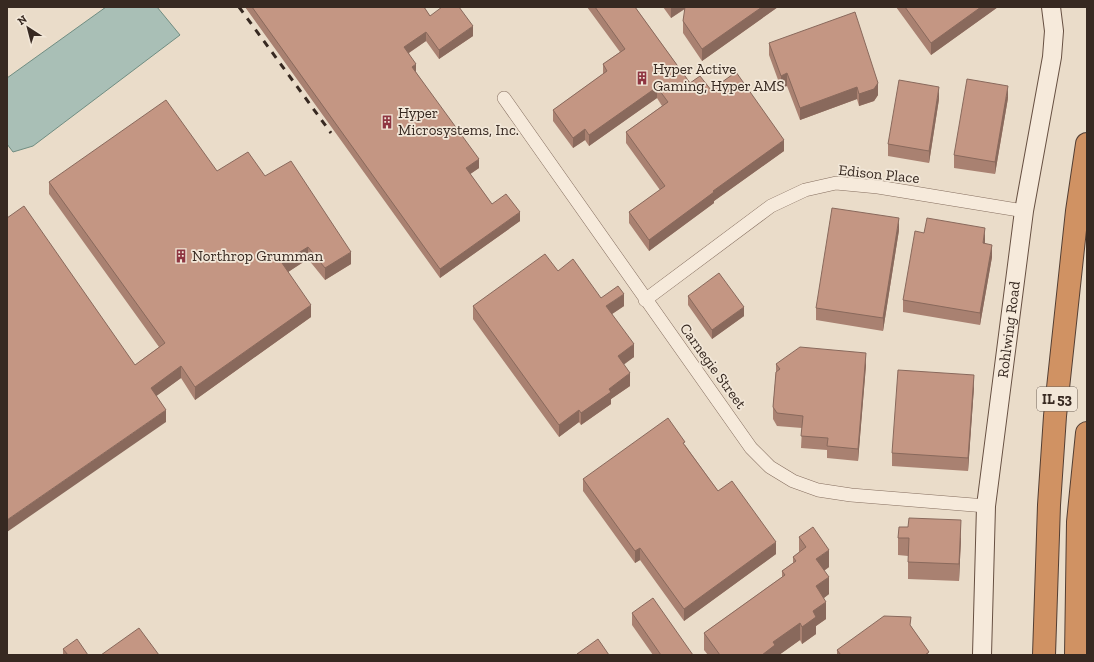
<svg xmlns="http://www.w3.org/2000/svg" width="1094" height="662" font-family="'Zilla Slab',serif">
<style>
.water{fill:#a9bfb6;stroke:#708d82}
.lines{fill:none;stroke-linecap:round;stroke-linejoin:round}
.minor-casing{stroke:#856e5f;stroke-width:14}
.secondary-casing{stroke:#675042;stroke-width:20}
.motorway-casing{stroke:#533e33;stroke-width:24}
.minor{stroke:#f6eadb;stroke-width:13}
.secondary{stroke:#f6eadb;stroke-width:18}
.motorway{stroke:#d09263;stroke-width:22}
.rail{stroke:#372921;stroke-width:3;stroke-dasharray:7 7;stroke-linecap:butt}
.wall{fill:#a98171}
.shaded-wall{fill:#89695c}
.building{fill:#c49683;stroke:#89695c}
.labels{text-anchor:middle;stroke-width:3.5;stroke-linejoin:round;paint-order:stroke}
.shield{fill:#f2e7d8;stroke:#6f6258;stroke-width:1}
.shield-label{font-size:14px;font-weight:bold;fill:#372921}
.poi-label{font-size:15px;fill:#372921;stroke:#f2e7d8;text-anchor:start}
.street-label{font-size:15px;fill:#372921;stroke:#f2e7d8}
</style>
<rect width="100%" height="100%" fill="#eadcc9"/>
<path class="water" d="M106,7h51l23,28 -147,111 -20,6 -6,-8v-66z"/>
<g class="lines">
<g class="minor-casing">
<path id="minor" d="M504,98l247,350 19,19 23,14 25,9 33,5 135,11
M645,300l126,-94 34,-16 31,-7 42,4 146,24"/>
</g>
<g class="secondary-casing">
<g id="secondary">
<path id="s1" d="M982,655l4,-149 38,-295 28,-154 2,-26 -3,-24"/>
</g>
</g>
<g class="motorway-casing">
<path id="motorway" d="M1044,655l5,-150 6,-89 22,-205 10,-67
M1076,655l2,-133 9,-89"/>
</g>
<use href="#minor" class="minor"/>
<use href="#secondary" class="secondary"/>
<use href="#motorway" class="motorway"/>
<path class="rail" d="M239,7l92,126"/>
</g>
<path class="wall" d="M245,7h179l6,9 43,20 -34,23 -13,-18 -17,12 7,19 63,96 -9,6 22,30 28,17 -80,57z
M587,7h48l55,76 21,7 73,61 -70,50v2l-65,48 -20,-28v-11l31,-22 -34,-47v-11l36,-26 -5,-8 -68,48 -4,-6 -12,8 -20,-27v-11l50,-36v-10l17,-12z
M663,7h115l-76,54 -19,-28v-12l2,-12 -14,9z
M896,7h102l-67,48z
M769,43l109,52 -4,6 -15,5 -2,-7 -57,21 -13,-34 -6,2 -12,-33z
M1008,98l-13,76 -41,-6v-13z
M939,99l-10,64 -41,-7v-12z
M217,171l134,93 -26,16 -17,-21 -20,13 23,45 -116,83 -14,-22 -25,18 10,26 -31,-57 24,-18 -110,-153v-12z
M899,230l-16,101 -67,-11v-12z
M985,241v2l7,14 -12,68 -77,-13v-12z
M558,271l43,27 23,8 -12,8 22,43 -11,7 7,22 -19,13v5l-30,21 -2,-3 -20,15 -86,-118v-13z
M688,296l56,20 -32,23 -24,-34z
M776,364l90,1 -8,96 -31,-3v-8l-26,-2 1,-20 -25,-2 -4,-7v-12l3,-35z
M974,387l-6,84 -76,-5v-13z
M685,445l33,46 58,63 -92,67 -44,-61 -5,3 -52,-72v-12z
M799,537l30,30 -5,4 5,23 -5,4 2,21 -10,7v8l-14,10 -2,-4 -21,15h-71l-4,-5v-17l78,-56v-6l11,-8v-6l6,-5z
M898,538h63l-2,43 -51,-2v-23l-10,-1z
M632,613l61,42h-40l-21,-30z
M911,626l18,29h-92v-5z
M63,649l25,6h-25z"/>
<path class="shaded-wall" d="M671,7h16l-16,11z
M762,7h16l-76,54v-12z
M981,7h17l-67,48v-12z
M473,26v10l-34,23v-9z
M426,32v9l-22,15v-9z
M416,64v9l-4,-6z
M787,73v13l-6,2v-12z
M878,83v12l-4,6 -15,5v-12z
M1008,86v12l-13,76v-12z
M657,87v11l-68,48v-11z
M857,87v12l-57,21v-12z
M939,87v12l-10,64v-12z
M585,129v11l-12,8v-10z
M784,140v11l-70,50v2l-65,48v-11l64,-49z
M479,159v9l-13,9v-9z
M520,212v9l-80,57v-9z
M899,218v12l-16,101v-13z
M985,228v13l-2,14v-12z
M992,245v12l-12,68v-12z
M308,247v12l-26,17v-13z
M351,252v12l-26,16v-12z
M624,294v12l-18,12v-12z
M311,305v12l-116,83v-13z
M744,307v9l-32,23v-9z
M634,344v13l-16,12v-13z
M866,353v12l-8,96v-12z
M181,366v12l-30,22v-12z
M630,373v13l-19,13v5l-30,21v-12l28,-24z
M974,375v12l-6,84v-13z
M166,410v12l-159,110v-12z
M579,410v12l-20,15v-12z
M961,520v18l-2,43v-17z
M776,542v12l-92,67v-12z
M640,548v12l-5,3v-12z
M829,550v17l-13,9v-17z
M829,577v17l-13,10v-18z
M826,602v17l-10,7v8l-14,10v-17l11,-16z
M800,623v17l-21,15h-17l11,-13z"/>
<path class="building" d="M252,7h172l6,9 12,-9h17l14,19 -34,24 -13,-18 -22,15 12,17 -4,3 67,92 -13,9 26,36 14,-10 14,18 -80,57z
M595,7h40l55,76 10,-7 11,14 25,-18 48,68 -71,51 1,1 -65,48 -20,-28 36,-26 -39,-54 42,-30 -11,-15 -68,48 -4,-6 -12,9 -20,-28 54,-39 -4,-7 22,-15z
M685,7h77l-60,42 -19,-28z
M905,7h76l-50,36z
M855,12l23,71 -4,6 -15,5 -2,-7 -57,21 -13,-35 -6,3 -12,-33z
M967,79l41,7 -13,76 -41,-7z
M899,80l40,7 -10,64 -41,-7z
M166,100l51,71 31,-19 17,24 26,-15 60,91 -26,16 -17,-21 -26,16 29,42 -116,82 -14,-21 -30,22 15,22 -159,110v-302l17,-12 111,159 30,-22 -116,-161z
M832,208l67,10 -16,100 -67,-10z
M927,218l58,10 -2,15 9,2 -12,68 -77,-13 12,-69 9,2z
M545,254l13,17 15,-12 28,39 17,-12 6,8 -18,12 28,38 -16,12 12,17 -21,16 2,3 -30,21 -2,-3 -20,15 -86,-119z
M719,273l25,34 -32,23 -24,-34z
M800,347l66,6 -8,96 -31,-3 1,-8 -27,-2 2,-20 -26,-3 -4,-6 3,-35 4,-3 -4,-5z
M898,370l76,5 -6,83 -76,-5z
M668,418l17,24 -2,1 35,48 14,-10 44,61 -92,67 -44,-61 -5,3 -52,-72z
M909,518l52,2 -2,44 -51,-2 1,-24h-11l1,-11h9z
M813,527l16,23 -13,9 13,18 -13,9 10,16 -13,9 3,6 -14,10 -2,-4 -27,19 2,3 -13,10h-42l-16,-22 81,-58 -3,-4 14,-10 -3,-4 13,-10 -7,-10z
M653,598l40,57h-32l-29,-42z
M884,616l27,1 -1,8 19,27 -4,3h-84l-4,-5z
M139,628l20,27h-58z
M77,639l11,16h-20l-5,-6z
M598,639l11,16h-32v-1z"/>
<defs>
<g id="building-bare" transform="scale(1.08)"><path d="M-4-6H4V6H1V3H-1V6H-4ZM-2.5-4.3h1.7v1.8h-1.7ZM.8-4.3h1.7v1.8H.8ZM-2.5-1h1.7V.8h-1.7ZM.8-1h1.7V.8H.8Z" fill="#8e3541" stroke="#f2e7d8" stroke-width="2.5" paint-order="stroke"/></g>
</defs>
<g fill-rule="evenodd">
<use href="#building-bare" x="642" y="78"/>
<use href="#building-bare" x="387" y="122"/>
<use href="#building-bare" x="181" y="256"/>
</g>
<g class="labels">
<rect class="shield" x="1037" y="387" width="40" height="24" rx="3"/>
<g class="shield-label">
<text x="1057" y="404">IL 53</text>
</g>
<g class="poi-label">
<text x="653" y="74">Hyper Active<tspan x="653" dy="17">Gaming, Hyper AMS</tspan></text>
<text x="398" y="118">Hyper<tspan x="398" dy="17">Microsystems, Inc.</tspan></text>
<text x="192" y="261">Northrop Grumman</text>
</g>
<g class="street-label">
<text transform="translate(879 174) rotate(6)" y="5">Edison Place</text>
<text dy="5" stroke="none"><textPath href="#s1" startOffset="327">Rohlwing Road</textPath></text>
<text transform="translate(713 366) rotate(54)" y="5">Carnegie Street</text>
</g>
</g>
<rect width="1094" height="662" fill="none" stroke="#372921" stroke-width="16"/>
<g transform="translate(28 28) rotate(324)" stroke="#f2e7d8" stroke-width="3" paint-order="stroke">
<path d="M0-3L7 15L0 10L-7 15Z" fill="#372921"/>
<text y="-6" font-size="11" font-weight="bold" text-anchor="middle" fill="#372921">N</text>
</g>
</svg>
